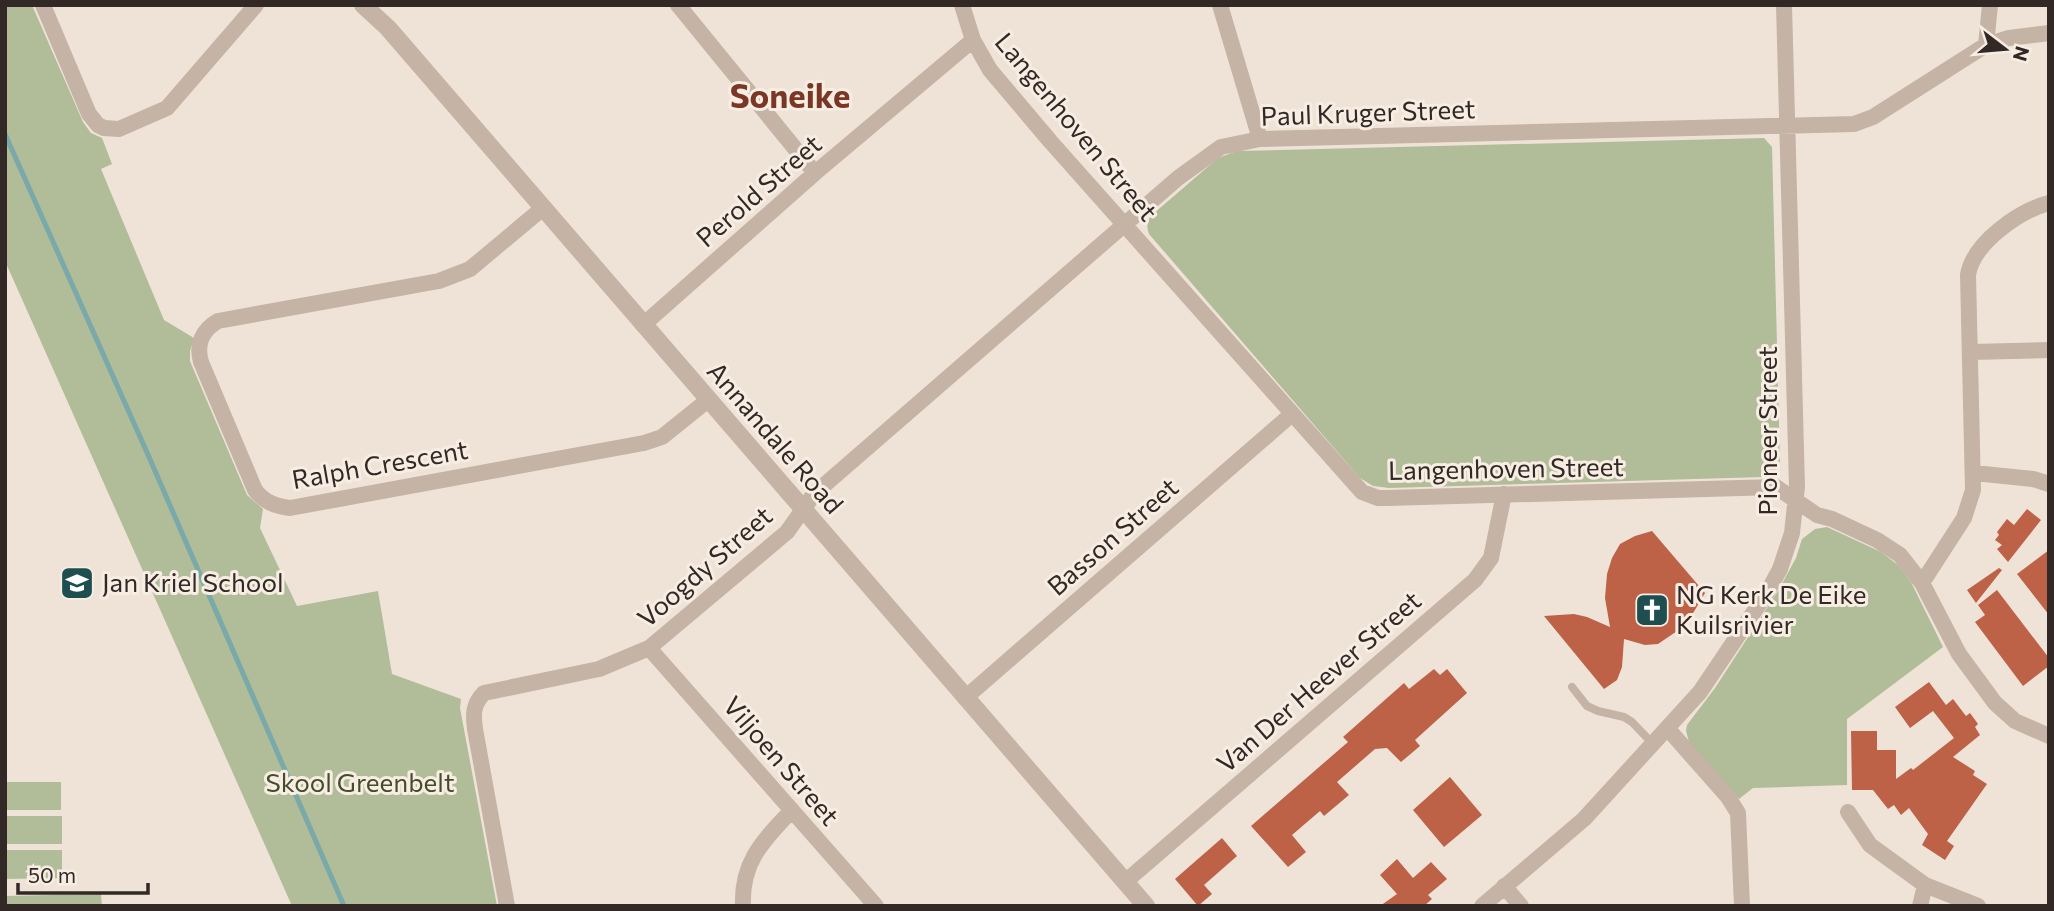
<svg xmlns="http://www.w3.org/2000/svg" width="2054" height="911" font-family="Commissioner,sans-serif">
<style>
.green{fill:#b1bc99}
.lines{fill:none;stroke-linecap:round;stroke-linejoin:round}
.stream{stroke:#79a9a9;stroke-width:5}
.building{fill:#bd6147}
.service{stroke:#c5b3a5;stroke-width:8}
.minor{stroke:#c5b3a5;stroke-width:16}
.tertiary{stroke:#c5b3a5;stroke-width:18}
.labels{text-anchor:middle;stroke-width:6;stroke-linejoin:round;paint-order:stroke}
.street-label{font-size:26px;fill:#322926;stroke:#f7ede3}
.poi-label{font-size:26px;fill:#322926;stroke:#f7ede3;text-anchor:start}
.park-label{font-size:26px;fill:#424e2b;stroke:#f7ede3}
.district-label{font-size:33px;font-weight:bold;fill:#7b3725;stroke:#f7ede3}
</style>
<rect width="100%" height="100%" fill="#efe3d8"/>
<path class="green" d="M5,5h27l51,117 8,11 11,5 10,26 -11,5 63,151 30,18 -4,13v10l57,134 16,14 -3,19 37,78 81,-15 14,83 69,25 -1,9 37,198h-205l-287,-645z
M1764,138l8,9 8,318 -7,9 -9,3 -375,11 -16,-2 -13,-8 -211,-244c-3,-8 -2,-14 4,-20l65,-56 19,-7z
M1827,527l54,25 17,13 13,17 32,65 -96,72v66l-94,3 -14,11 -50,-57 -3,-11 1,-6 28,-37 63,-97 18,-33 6,-19 13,-10z
M5,782h56v28h-56z
M5,816h57v28h-57z
M5,850h57v28l-57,1z
M101,894l1,12h-97v-10z"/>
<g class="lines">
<path class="stream" d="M5,134l144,323 195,449"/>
</g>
<path class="building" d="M2027,509l14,11 -33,42 -11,-13 5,-4 -7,-5 4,-5 -2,-3 10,-13 7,6z
M1652,531l53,62 -19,32 -28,19 -13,1 -21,-6 -2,28 -5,13 -13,9 -60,-73 30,-2 13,3 23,10 -5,-29 2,-24 5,-16 8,-14 15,-8z
M2049,550v65l-32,-41z
M1999,568l3,2 -26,33 -9,-13z
M1997,590l52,68v8l-26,20 -48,-64 10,-7 -7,-10z
M1434,669l6,6 7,-6 20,24 -52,47 5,6 -19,16 -14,-14 -12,1 -38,33 12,13 -25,21 -4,-5 -28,24 14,17 -18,15 -37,-41 97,-84 -5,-5 61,-54 5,6z
M1929,682l17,23 7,-6 13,17 4,-3 8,11 -3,3 5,8 -27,22 22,14 -2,4 14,9 -40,57 7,5 -9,14 -23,-15 6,-11 -19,-26 -8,7 -7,-10 -6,4 -15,-19h-21l-1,-59h26v19h19v29l15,-11 2,2 41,-32 -21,-27 -23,17 -15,-21z
M1450,777l32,38 -38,32 -31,-37z
M1222,838l15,18 -33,29 8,9 -14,12 -23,-27z
M1397,859l16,19 18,-16 16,17 -19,16 4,4 -8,7h-44l17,-12 -17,-19z"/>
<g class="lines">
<path class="service" d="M1572,687l15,19 11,5 26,6 8,5 21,22"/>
<path class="minor" d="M43,5l46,109 9,11 6,3 15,1 48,-21 89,-103
M678,5l137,168
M962,5l11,35 17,30 60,71 312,351 16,6h9l389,-11 41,28 15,4 45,21 23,15 22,28 37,71 36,49 20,18 34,15
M1220,5l40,134
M1986,45l4,-40
M543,208l-73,61 -31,12 -221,40c-16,9 -22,24 -17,41l54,128c9,12 20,16 35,18l354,-65 18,-6 46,-37
M643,325l172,-152 158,-133
M1971,352l78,-2
M1974,473l59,6 16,5
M1922,583l42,-65 9,-28 -5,-215c5,-32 51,-64 81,-72
M649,648l227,258
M965,698l327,-284
M1668,729l60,68 10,16 4,93
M1848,812l22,33 55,40 53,21
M1125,882l350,-302 16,-22 13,-64
M1504,886l17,20
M507,906l-32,-177c-2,-15 -2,-25 9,-36l115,-24 50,-21 138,-116 27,-38 364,-316 43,-31 39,-8 594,-15 19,-7 113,-72 23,-7 40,-5
M743,906c-2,-45 21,-66 49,-96
M1482,906l102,-87 116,-127 68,-101 12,-22 12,-36 5,-46 -13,-482
M1920,906l5,-21"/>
<path class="tertiary" d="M363,5l25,23 758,878"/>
</g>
<defs>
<g id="school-square" transform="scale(1.75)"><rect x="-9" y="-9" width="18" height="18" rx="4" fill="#1e4e50" stroke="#f7ede3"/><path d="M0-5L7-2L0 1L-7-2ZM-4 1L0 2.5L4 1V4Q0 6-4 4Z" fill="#fff"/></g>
<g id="church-square" transform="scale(1.75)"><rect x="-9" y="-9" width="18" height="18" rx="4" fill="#1e4e50" stroke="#f7ede3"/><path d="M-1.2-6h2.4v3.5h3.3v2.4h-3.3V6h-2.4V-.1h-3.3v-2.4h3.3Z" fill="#fff"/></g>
</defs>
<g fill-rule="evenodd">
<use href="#school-square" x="77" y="583"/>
<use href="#church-square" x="1652" y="610"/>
</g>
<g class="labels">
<g class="street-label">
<text transform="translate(1368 113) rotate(-2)" y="9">Paul Kruger Street</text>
<text transform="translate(1076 127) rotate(50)" y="9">Langenhoven Street</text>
<text transform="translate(759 191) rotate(-41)" y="9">Perold Street</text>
<text transform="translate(1768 431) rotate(-90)" y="9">Pioneer Street</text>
<text transform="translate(775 438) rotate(49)" y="9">Annandale Road</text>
<text transform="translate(380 465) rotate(-10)" y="9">Ralph Crescent</text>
<text transform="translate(1506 469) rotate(-1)" y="9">Langenhoven Street</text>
<text transform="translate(1113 537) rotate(-41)" y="9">Basson Street</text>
<text transform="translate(705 567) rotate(-41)" y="9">Voogdy Street</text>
<text transform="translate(1319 682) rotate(-41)" y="9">Van Der Heever Street</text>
<text transform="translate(781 761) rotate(49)" y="9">Viljoen Street</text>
</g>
<g class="poi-label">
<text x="102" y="592">Jan Kriel School</text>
<text x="1676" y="604">NG Kerk De Eike<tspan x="1676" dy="30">Kuilsrivier</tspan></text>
</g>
<g class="park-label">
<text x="360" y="792">Skool Greenbelt</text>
</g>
<g class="district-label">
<text x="790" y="108">Soneike</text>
</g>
</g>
<rect width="2054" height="911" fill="none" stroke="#322926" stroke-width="14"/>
<g transform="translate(2005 49) rotate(106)" stroke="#f7ede3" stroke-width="5" paint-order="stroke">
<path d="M0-5L12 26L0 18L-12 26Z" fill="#322926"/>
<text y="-10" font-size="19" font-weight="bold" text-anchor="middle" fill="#322926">N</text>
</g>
<path d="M18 883v10h130v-10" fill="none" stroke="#322926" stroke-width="3.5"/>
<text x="28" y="883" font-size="21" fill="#322926" stroke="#f7ede3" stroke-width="5" paint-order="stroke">50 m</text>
</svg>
